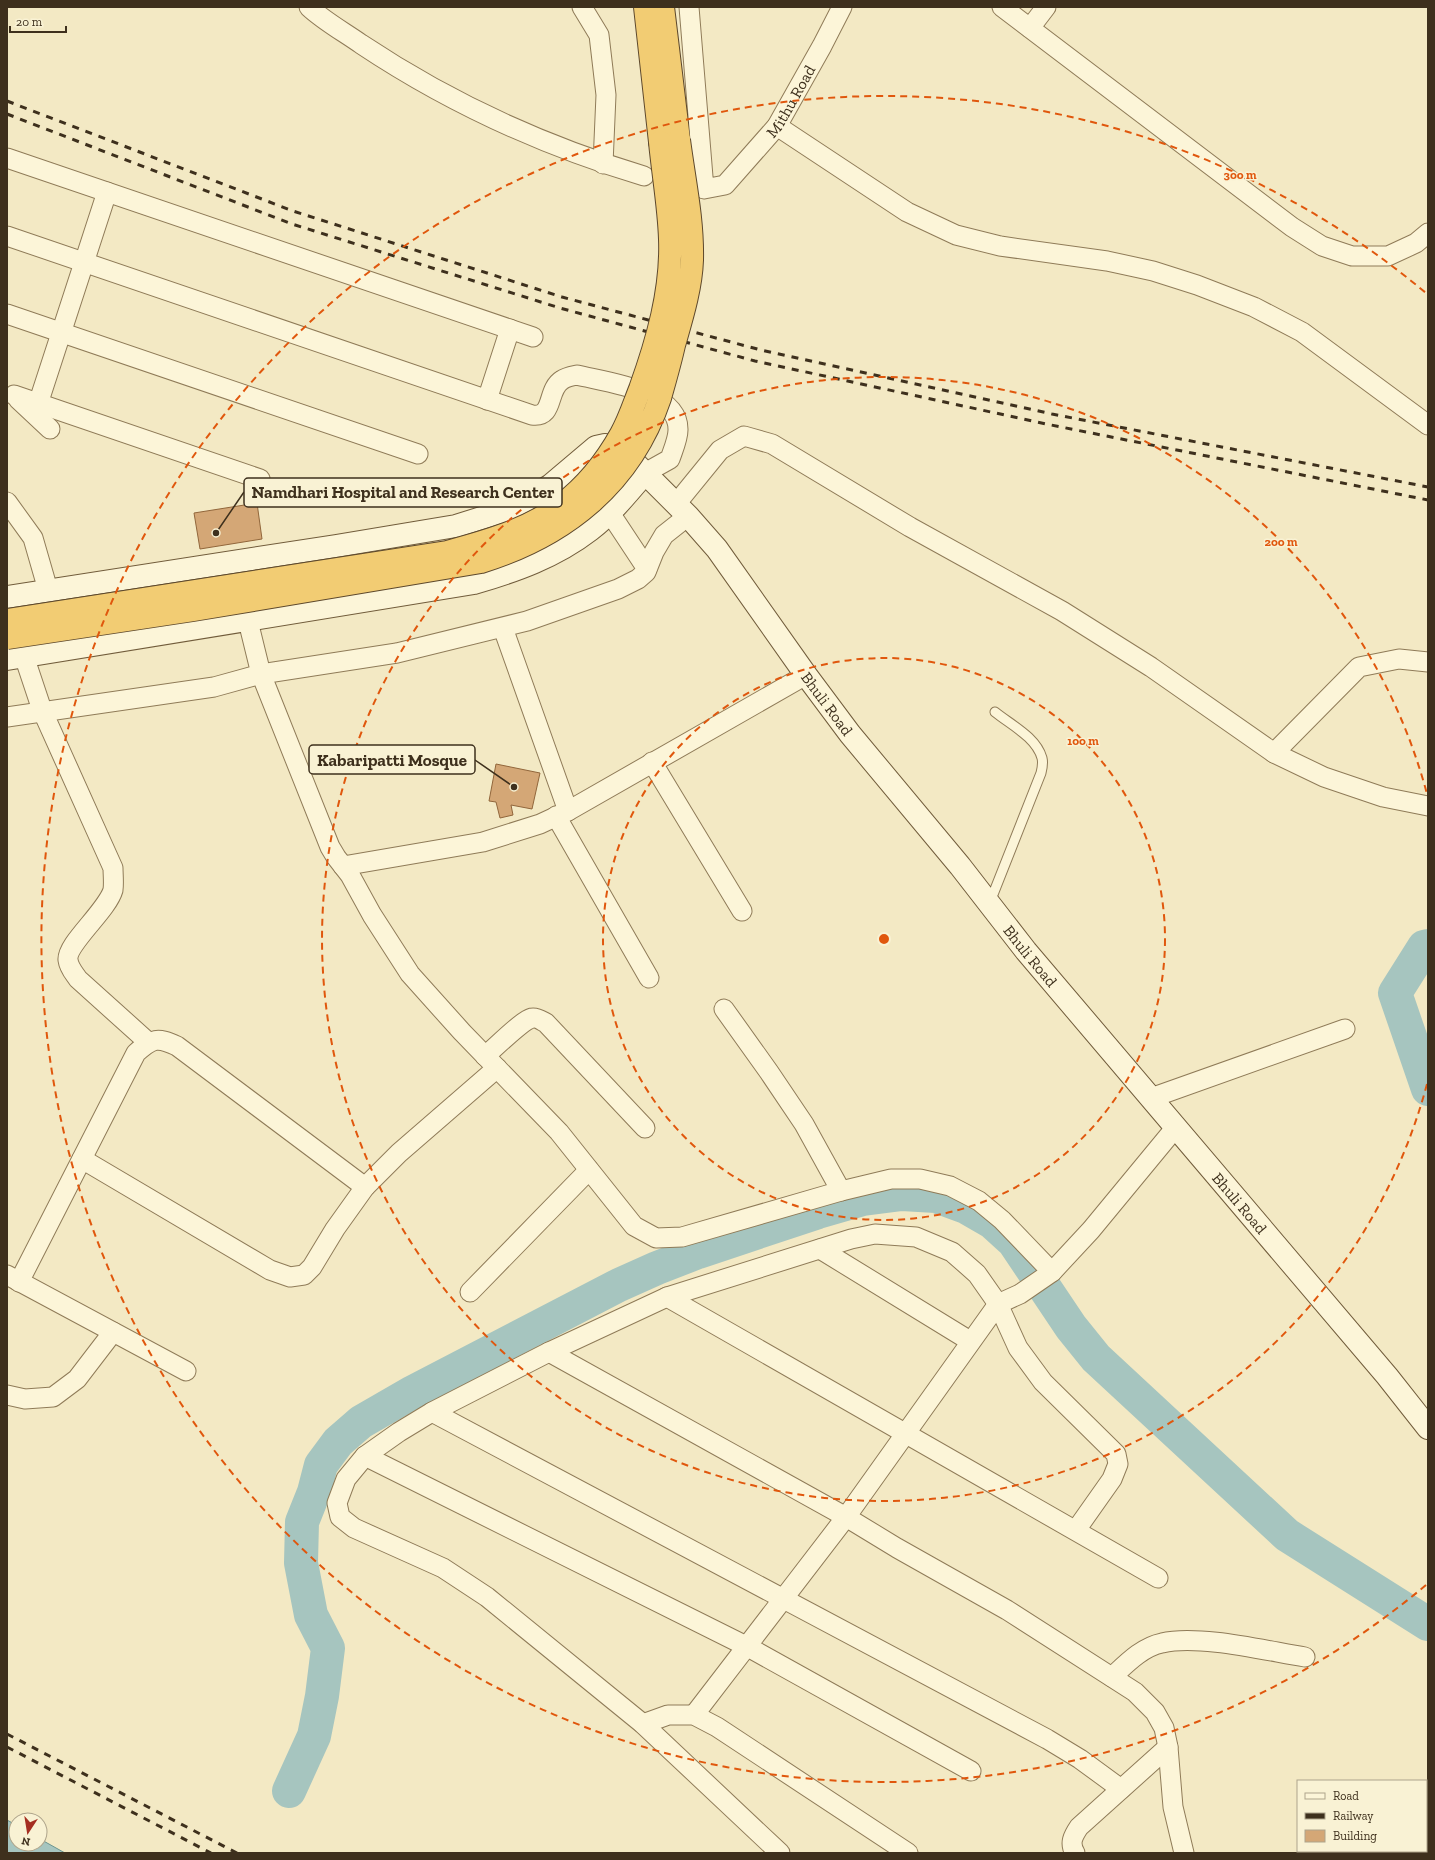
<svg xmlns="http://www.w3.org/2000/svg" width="1435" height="1860" font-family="'Zilla Slab',serif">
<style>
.water{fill:#a6c5bf;stroke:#6b958f}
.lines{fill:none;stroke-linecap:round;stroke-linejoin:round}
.river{stroke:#a6c5bf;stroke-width:34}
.building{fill:#d4a776;stroke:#91663b}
.service-casing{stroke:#8f7b58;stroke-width:11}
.minor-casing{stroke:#8f7b58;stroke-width:21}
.secondary-casing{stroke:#715c3b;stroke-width:24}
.trunk-casing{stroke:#5d482c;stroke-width:24}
.service{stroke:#fcf5d8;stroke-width:9}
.minor{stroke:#fcf5d8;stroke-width:19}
.secondary{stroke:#fcf5d8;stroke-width:22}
.trunk{stroke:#f2cc73;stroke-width:22}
.rail{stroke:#3e301d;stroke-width:3;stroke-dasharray:7 7;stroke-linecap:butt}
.trunk-bridge-casing{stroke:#5d482c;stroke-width:24;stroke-linecap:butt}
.trunk-bridge{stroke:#f2cc73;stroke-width:22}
.ring{fill:none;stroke:#e0570d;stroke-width:2;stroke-dasharray:7 5}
.labels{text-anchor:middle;stroke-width:3;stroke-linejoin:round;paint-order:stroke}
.street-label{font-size:16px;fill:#3e301d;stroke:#f9f2d4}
.centre{fill:#e0570d;stroke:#f9f2d4;stroke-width:2}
.ring-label{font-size:12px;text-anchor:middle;font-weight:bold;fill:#e0570d;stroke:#f9f2d4;stroke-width:3;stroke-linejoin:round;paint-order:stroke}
.leader{fill:none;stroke:#3e301d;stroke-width:1.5}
.callout-dot{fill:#3e301d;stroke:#f9f2d4;stroke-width:1.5}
.callout{fill:#f9f2d4;stroke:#3e301d;stroke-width:1.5}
.callout-label{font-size:17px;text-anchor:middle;font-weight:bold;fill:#3e301d}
</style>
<rect width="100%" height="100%" fill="#f3e9c4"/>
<path class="water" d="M7,1820l9,5v19h24v-5l25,14h-58z"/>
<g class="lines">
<path class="river" d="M1428,946l-4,1 -29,46 33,96
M289,1791l25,-55 8,-40 6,-48 -17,-33 -10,-52 1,-41 12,-30 7,-27 17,-23 23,-20 52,-30 206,-107 38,-17 41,-16 120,-40 45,-13 39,-5 34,2 30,11 26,15 22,20 57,85 25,31 191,177 141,89"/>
</g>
<path class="building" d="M257,503l5,36 -62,10 -6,-36z
M496,764l44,9 -8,36 -21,-4 2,10 -13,3 -4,-16 -7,-1z"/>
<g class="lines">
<g class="service-casing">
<path id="service" d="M990,902l51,-129c1,-4 2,-11 1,-15 -6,-21 -31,-33 -47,-46"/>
</g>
<g class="minor-casing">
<g id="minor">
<path d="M309,7c15,14 35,25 52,37 87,58 183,102 283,132"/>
<path d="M582,7l17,28 7,60 -3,69"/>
<path id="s1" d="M689,7l15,182 21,-4 52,-59 45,-80 20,-39"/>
<path d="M1002,7l290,220 30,19 30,10h36l28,-13 12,-10"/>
<path d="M1030,28l16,-21"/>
<path d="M777,126l130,86 49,23 44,11 107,15 46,10 44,14 57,22 48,25 126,93"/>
<path d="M7,158l526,179"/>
<path d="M7,236l525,179c23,3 14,-25 30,-35 4,-3 10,-4 15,-5 28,7 102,15 101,55 0,9 -5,20 -8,29l-25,14"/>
<path d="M7,314l411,140"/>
<path d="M14,395l246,84"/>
<path d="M18,399l32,30"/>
<path d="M487,400l23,-71"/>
<path d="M38,404l69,-212"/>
<path d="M7,502l26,36 15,52"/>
<path d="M676,504l44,-54 24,-14 28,8 138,83 152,84 89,56 123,86 85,-86 40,-8 29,3"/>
<path d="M610,513l37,56"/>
<path d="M248,621l13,53 69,173 6,10 14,18 22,40 38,59 52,58 97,100 75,94 22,12 26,-1 159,-46 50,-12h29l30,7 29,15 23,19 50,52"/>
<path d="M503,628l65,183"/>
<path d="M24,656l18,54 71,158c0,6 1,15 0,22 -6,21 -47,54 -45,70 1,8 6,13 10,19l70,63"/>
<path d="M7,717l207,-30 47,-13 136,-21 130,-32 91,-32 20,-10 8,-7 8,-20 10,-17 24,-19"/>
<path d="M1274,753l50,24 59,20 45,9"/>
<path d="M652,762l90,149"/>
<path d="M556,816l93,162"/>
<path d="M343,866l140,-24 57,-18 28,-13 238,-136"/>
<path d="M724,1009l45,63 35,52 37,67"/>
<path d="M485,1056c10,-8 36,-35 47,-38 5,-1 10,3 14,5l99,105"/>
<path d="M1151,1098l194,-69"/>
<path d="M82,1159l188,111 20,7 14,-2 8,-8 23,-38 30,-42 34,-34 98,-85"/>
<path d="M820,1249l150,92"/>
<path d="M7,1275l179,96"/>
<path d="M19,1282l117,-229c17,-15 21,-16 41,-7l188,141"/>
<path d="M470,1292l119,-122"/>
<path d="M667,1297l491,281"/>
<path d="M549,1352l297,165 51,31 110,62 128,82 20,20 9,16 4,19 5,60 11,46"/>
<path d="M7,1395l18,4 28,-2 24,-18 36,-47"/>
<path d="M432,1412l615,327 33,20 41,30"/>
<path d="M365,1456l383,191 223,124"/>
<path d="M1112,1677c14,-13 30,-30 50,-34 36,-9 105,8 143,14"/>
<path d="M694,1715l152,-198 152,-213 22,-10 32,-22 39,-42 85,-103"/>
<path d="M643,1724l25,-9h26l23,12 191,126"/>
<path d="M780,1853l-137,-129 -156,-127 -44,-29 -89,-40 -14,-11 -3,-14 9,-24 19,-23 34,-24 33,-20 117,-60 118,-55 184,-58 24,-5 41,3 36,15 25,22 21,30 20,44 25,34 73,72 2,10 -6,15 -36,51"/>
<path d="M1075,1853c-6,-10 -2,-17 4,-26l89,-80"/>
</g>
</g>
<g class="secondary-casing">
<g id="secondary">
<path id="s2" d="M7,597l329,-51 120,-20 51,-16 25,-13 19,-12 45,-38 9,-2 8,2 23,17 52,52 29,33 89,126 44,59 110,132 66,85 361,425 41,52"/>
<path d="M7,659l467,-76c41,-12 81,-26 116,-53 21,-16 38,-37 55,-57"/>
</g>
</g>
<g class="trunk-casing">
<path id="trunk" d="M645,7l15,135
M663,7l16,133"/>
</g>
<use href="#service" class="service"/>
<use href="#minor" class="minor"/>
<use href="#secondary" class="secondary"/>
<use href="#trunk" class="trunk"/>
<path class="rail" d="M7,101l286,110 269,86 199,53 291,64 376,73
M7,114l285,110 268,84 195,53 296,64 377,75
M7,1734l230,119
M7,1747l204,106"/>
<g class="trunk-bridge-casing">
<path id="trunk-bridge" d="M7,620l440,-68c40,-11 80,-22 114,-47 25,-19 45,-44 60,-71 8,-14 13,-30 19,-45 17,-47 32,-99 30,-150 -1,-32 -7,-65 -10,-97
M7,638l186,-28 288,-48c84,-26 150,-78 179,-164 5,-18 10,-35 14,-53 8,-28 17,-57 18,-85 1,-41 -8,-81 -13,-120"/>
</g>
<use href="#trunk-bridge" class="trunk-bridge"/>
</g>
<g class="ring">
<circle cx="884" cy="939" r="281"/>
<path d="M1427 1084A562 562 0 1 1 1427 794"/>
<path d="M1426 1585A843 843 0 1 1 1426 293"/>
</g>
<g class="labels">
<g class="street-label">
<text dy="6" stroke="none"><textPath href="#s1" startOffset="311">Mithu Road</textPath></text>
<text dy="6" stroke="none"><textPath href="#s2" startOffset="971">Bhuli Road</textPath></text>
<text dy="6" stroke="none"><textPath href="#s2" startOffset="1295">Bhuli Road</textPath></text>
<text dy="6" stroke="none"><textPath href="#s2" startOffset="1619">Bhuli Road</textPath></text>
</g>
</g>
<circle cx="884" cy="939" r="6" class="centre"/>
<g class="ring-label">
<text x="1240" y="179">300 m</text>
<text x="1281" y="546">200 m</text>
<text x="1083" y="745">100 m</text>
</g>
<path class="leader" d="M216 533L244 492M514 787L475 760"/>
<g class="callout-dot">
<circle cx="216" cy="533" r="4"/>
<circle cx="514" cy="787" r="4"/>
</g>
<g class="callout">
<rect x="244" y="478" width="318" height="29" rx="4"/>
<rect x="309" y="745" width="166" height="29" rx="4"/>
</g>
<g class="callout-label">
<text x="403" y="498">Namdhari Hospital and Research Center</text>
<text x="392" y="766">Kabaripatti Mosque</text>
</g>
<rect width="1435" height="1860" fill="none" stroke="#3e301d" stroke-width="16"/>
<rect x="1297" y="1780" width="130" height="72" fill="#f9f2d4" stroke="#aea48b"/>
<rect x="1305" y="1793" width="20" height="6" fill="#fcf5d8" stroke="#aea48b"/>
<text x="1333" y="1800" font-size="12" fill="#3e301d">Road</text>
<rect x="1305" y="1813" width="20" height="6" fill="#3e301d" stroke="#aea48b"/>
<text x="1333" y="1820" font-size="12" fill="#3e301d">Railway</text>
<rect x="1305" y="1830" width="20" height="12" fill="#d4a776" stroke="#aea48b"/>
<text x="1333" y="1840" font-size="12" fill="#3e301d">Building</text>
<g transform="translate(28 1832) rotate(192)"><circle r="19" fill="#f9f2d4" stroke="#aea48b"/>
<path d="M0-3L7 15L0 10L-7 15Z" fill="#a52e21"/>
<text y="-6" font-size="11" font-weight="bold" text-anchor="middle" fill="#3e301d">N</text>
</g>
<path d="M10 26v6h56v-6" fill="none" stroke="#3e301d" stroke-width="2"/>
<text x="16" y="26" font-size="12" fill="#3e301d" stroke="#f9f2d4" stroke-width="3" paint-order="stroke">20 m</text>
</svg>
